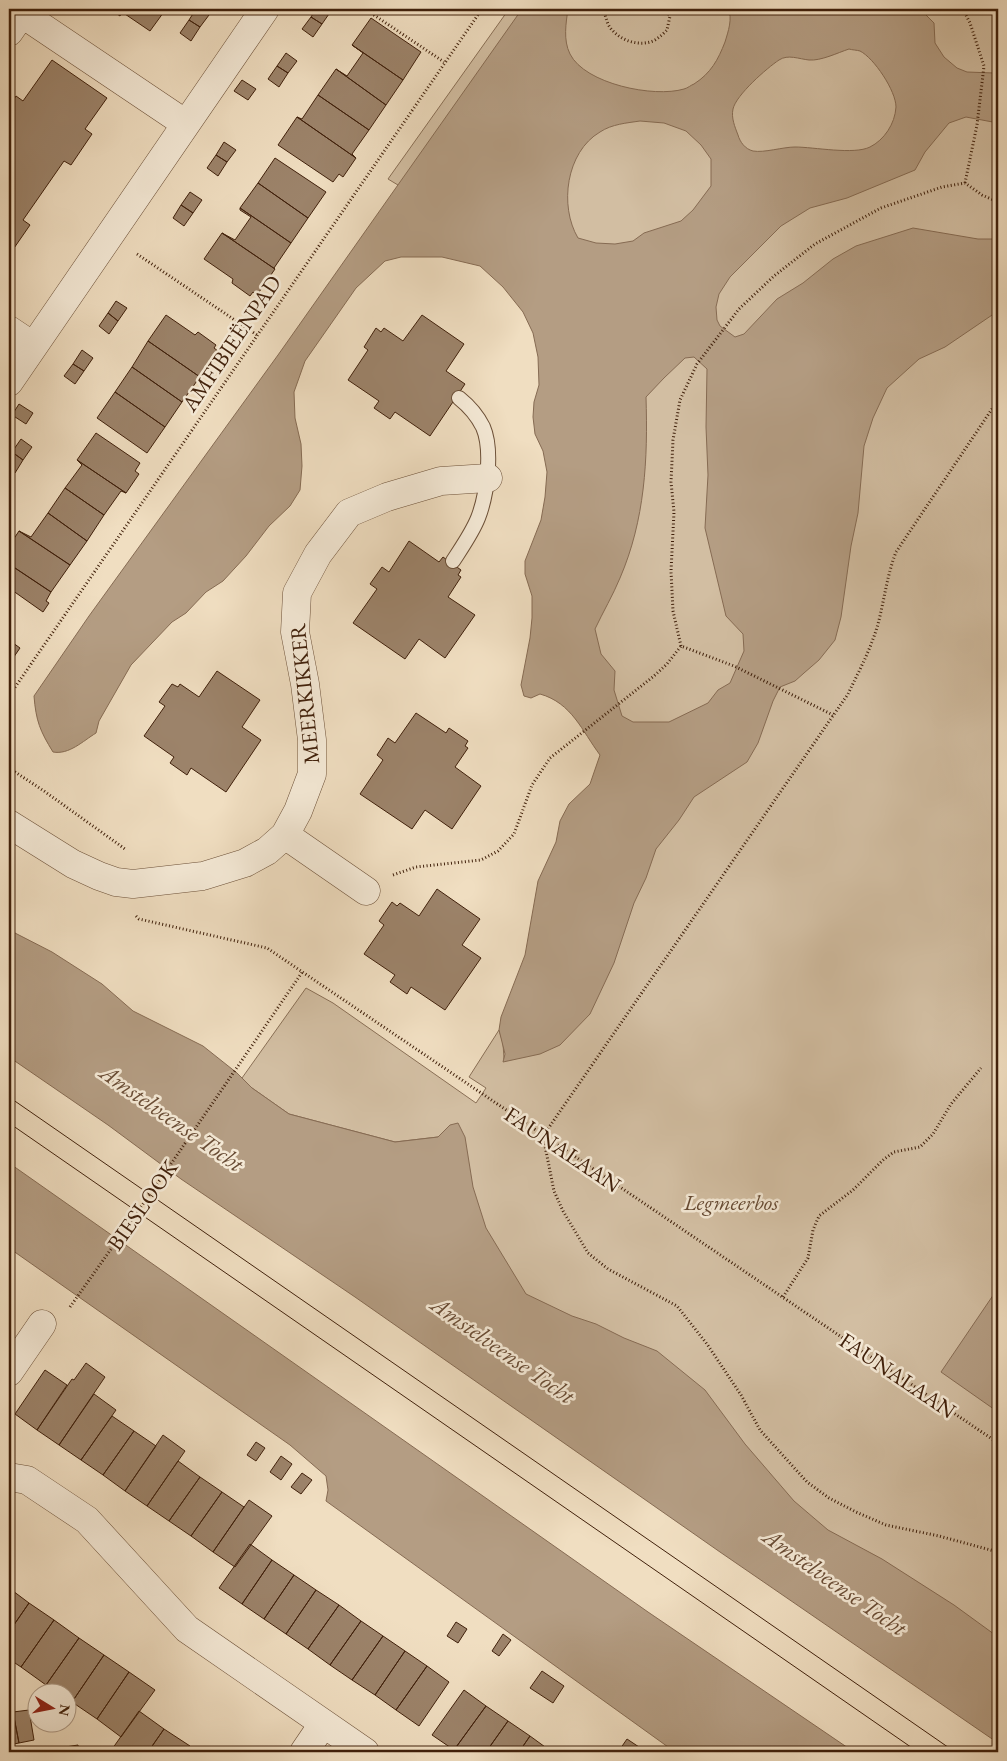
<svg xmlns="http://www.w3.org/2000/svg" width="1007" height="1761" font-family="'EB Garamond',serif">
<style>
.green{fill:#d2bea2;stroke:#896f56}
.water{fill:#b49d83;stroke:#866b53;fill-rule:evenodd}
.building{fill:#9c836a;stroke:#40200b}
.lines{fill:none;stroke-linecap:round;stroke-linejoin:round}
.service-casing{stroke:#6c5038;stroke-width:16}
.minor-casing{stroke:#6c5038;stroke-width:29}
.path{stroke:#40200b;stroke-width:3;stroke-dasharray:1 2.5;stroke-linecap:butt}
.service{stroke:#f5ead7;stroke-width:14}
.minor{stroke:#f5ead7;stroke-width:28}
.tram{stroke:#40200b;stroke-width:1}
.labels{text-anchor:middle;stroke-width:5;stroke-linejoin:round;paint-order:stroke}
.street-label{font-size:22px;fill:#40200b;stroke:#f5ead7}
.park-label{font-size:22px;font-style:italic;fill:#644831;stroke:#f5ead7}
.water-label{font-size:24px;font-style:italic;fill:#694c35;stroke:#f5ead7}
</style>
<rect width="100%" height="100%" fill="#f0dec1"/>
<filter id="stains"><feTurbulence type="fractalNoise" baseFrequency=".004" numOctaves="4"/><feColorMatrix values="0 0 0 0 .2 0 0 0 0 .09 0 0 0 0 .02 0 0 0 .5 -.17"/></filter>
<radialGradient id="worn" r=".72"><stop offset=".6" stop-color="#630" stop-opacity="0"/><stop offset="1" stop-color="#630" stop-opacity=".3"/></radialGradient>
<path class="green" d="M509,9h489v1701l-636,-433 88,-152 -12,12 -43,5 -106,-28 -37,-26 -10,-10 64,-90 27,15 143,100 10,-15 -17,-11 30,-47 4,13 1,16 127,-249 -85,-245 26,-203 -45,-99 -139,-84z"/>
<path class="water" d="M522,9h46c-2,14 -5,31 2,45 15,30 84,44 114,35 4,-1 7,-4 10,-5 17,-11 24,-24 31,-42 3,-10 8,-24 3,-33l193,1 13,13 1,20 9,14 13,11 10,4 27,1 4,-9v59l-32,-6 -17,6 -24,29 -10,18 -68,28 -37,10 -29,18 -51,51 -11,17 -3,13 1,13 3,6 15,11 9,-3 33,-35 26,-16 30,-24 23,-13 57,-18 65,11h20v72l-53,36 -26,12 -32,29 -14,30 -9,28 -6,67 -7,33 -10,71 -6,23 -16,20 -15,13 -9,8 -15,6 -7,14 -15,42 -11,19 -53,35 -15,23 -23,29 -10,29 -12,25 -20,60 -24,51 -30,31 -20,9 -37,8 2,-8 -6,-24 2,-13 24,-62 13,-74 18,-39 4,-21 9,-17 21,-20 10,-29c-18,-24 -28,-52 -60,-61l-9,4 -7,-2 -3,-11 9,-47 2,-20v-22l-7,-22v-13l16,-41 4,-23 2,-25 -4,-21 -8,-17 -2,-17 1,-15 5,-17 -1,-28 -5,-24 -10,-21 -20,-25 -23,-21 -38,-9h-41l-16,4 -29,27 -51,73 -11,31 1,26 6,26 1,22 -2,24 -10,16 -21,20 -23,30 -23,25 -17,11 -20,21 -14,9 -41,43 -32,56 -3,12c-13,8 -27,22 -43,19 -13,-21 -17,-31 -19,-56l55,-80 189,-261zM849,49c3,1 8,1 11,2 14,7 36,40 36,56 -1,17 -12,33 -26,40 -16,8 -56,0 -75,0 -12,0 -31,6 -42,4 -8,-2 -13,-9 -15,-16 -3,-8 -7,-17 -5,-26 3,-14 34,-41 46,-49 9,-6 20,-1 30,0 12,1 28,-7 40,-11zM640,121l24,2 22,8 15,14 10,14v27l-18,24 -12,11 -37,12 -11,8 -18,3 -19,-1 -18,-5c-19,-32 -12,-86 22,-106 12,-8 27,-9 40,-11zM694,357l13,12 -1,58 2,48 -3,53 21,88 17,18 1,17 -14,32 -12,7 -10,13 -39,19h-36l-11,-6 -8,-26 1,-19 -14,-17 -6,-25c8,-17 18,-34 25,-51 25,-58 28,-119 26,-181l18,-19 21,-20z
M9,926l6,7 37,19 50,32 31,27 70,35 34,27 15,15 37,26 106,28 43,-5 12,-12 8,-2 7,14 8,50 13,41 40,66 46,22 24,8 28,14 33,13 48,39 40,54 49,57 34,29 54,29 72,46 44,32v106l-278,-191 -365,-255 -174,-118 -73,-54 -99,-68z
M9,1163l639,449 206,140h-121l-5,-3 -26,3h-27l-349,-251 2,-11 -2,-14 -36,-31 -281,-197z
M998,1288v124l-57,-40z"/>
<path class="building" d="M110,9h56l-16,22 -28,-19 -2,4z
M196,9h5l8,6 -9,12 -11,-7z
M316,9h11l4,2 -9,13 -11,-7z
M311,17l11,7 -9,13 -11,-8z
M371,18l50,34 -18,28 -51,-35z
M189,20l11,7 -9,14 -11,-8z
M352,45l51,35 -17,25 -50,-36 11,7 16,-23z
M286,53l11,8 -9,12 -11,-7z
M52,60l55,38 -22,31 7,5 -21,31 -7,-4 -41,59 7,5 -18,26 -3,-2v-142l7,-11 7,5z
M277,66l11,7 -9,14 -11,-8z
M336,69l50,36 -17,25 -51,-35z
M242,80l14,9 -8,11 -14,-9z
M318,95l51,35 -17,24 4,4 -59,-41 5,2z
M297,117l59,41 -13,19 -4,-3 -6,8 -55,-37z
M224,142l12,8 -9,12 -11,-7z
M216,155l11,7 -9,14 -11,-8z
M275,158l51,34 -18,26 -50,-35z
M258,183l50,35 -17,25 -51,-35z
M190,192l12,8 -9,13 -12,-8z
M181,205l12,8 -9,13 -11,-8z
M240,208l51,35 -17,25 1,1 -53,-36 13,7 16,-23 -11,-7z
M222,233l53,36 -18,26 -4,-3 -3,4 -18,-13 1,-4 -29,-20z
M116,301l11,7 -9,13 -10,-8z
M108,313l10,8 -9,13 -10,-8z
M166,315l29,20 3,-3 18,13 -2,3 4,3 -18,26 -52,-36z
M422,315l42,29 -18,27 19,13 -35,52 -35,-24 -5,7 -16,-11 5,-7 -31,-21 20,-30 -4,-3 12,-19 5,4 3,-4 19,13z
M148,341l52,36 -1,1 -17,24 -50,-35z
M82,350l11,8 -9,13 -11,-7z
M73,364l11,7 -9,13 -11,-8z
M132,367l50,35 -17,25 -50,-35z
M115,392l50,35 -18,26 -50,-35z
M19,404l14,9 -7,11 -14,-9z
M96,433l44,30 -5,8 4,3 -13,19 -49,-33z
M21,439l11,8 -9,13 -11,-8z
M12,452l11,8 -8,13 -6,-4v-12z
M77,460l49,33 -5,-2 -17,24 -39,-27 17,-23z
M65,488l39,27 -17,26 -39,-28z
M48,513l39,28 -17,24 -51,-34 12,6z
M19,531l51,34 -19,27 -42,-28v-18z
M409,541l30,21 4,-5 18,13 -3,5 3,2 -13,20 27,18 -30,43 -26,-19 -14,20 -52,-36 24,-34 -7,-5 12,-17 7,5z
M15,568l36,24 -5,9 3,2 -6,9 -34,-24v-10z
M9,640l11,8 -11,16z
M217,671l43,29 -18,27 19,13 -35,52 -35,-24 -4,7 -17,-12 4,-6 -30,-21 21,-30 -6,-4 13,-18 6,3 2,-3 19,13z
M416,713l30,20 3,-5 19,13 -3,5 3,2 -13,19 26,19 -29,43 -27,-19 -13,19 -52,-35 23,-34 -6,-5 11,-17 7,5z
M437,889l43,30 -18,26 19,13 -36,52 -34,-23 -4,7 -17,-12 5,-7 -31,-21 20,-29 -5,-4 13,-19 5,4 3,-3 19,13z
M86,1363l19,14 -46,68 -22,-15 35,-51 2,1z
M45,1370l22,15 -30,45 -22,-16z
M94,1394l22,16 -35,50 -22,-15z
M112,1416l22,15 -31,44 -22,-15z
M134,1431l22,15 -31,45 -22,-16z
M163,1435l22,16 -38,55 -22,-15z
M256,1442l9,6 -9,13 -9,-6z
M281,1456l11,8 -11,16 -11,-8z
M178,1461l22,16 -31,44 -22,-15z
M302,1473l10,7 -11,14 -10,-7z
M200,1477l22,15 -31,44 -22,-15z
M222,1492l22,15 -31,45 -22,-16z
M249,1500l23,16 -37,51 -22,-15z
M250,1544l22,16 -30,44 -23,-16z
M272,1560l22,15 -30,44 -22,-15z
M294,1575l22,15 -30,44 -22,-15z
M9,1588l20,15 -20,29z
M316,1590l23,15 -31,44 -22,-15z
M29,1603l25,17 -33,47 -12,-8v-27z
M339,1605l22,16 -31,44 -22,-16z
M54,1620l25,18 -33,47 -25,-18z
M361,1621l22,15 -31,44 -22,-15z
M456,1622l11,7 -9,14 -11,-7z
M503,1634l8,6 -12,16 -7,-5z
M383,1636l22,15 -30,44 -23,-15z
M79,1638l25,17 -32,47 -4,-3v-5h-9l-13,-9z
M405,1651l22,15 -31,44 -21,-15z
M104,1655l25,17 -32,47 -25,-17z
M427,1666l22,16 -30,44 -23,-16z
M542,1671l22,15 -11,17 -23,-15z
M129,1672l26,18 -34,47 -24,-18z
M464,1690l22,16 -32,44 -22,-15z
M486,1706l22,15 -22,31h-29l-3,-2z
M29,1710l5,30 -15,3 -6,-31z
M139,1711l25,18 -16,23h-38z
M13,1712l6,31 -10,2v-32z
M508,1721l22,15 -11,16h-33z
M164,1729l26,17 -5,6h-37z
M530,1736l22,16h-33z
M627,1739l15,10 -2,3h-22z
M78,1745l1,7h-31l-1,-2z"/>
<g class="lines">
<g class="service-casing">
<path id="service" d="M453,561c9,-14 19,-28 25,-43 9,-23 15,-68 5,-91 -6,-12 -14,-21 -24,-29"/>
</g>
<g class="minor-casing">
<path id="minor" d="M15,9l171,115
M9,32l16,-23
M9,330l24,16
M9,382l256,-373
M9,824l64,40 26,12 17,6 17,2 70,-8 42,-13 22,-12 18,-16 13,-24 14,-37v-34l-7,-56 -10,-52 2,-39 21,-39 31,-41 38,-16 54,-16 47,-3
M285,835l81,56
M9,1372l33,-48
M9,1477l18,3 60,40 100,109 178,123
M304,1752l19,-28"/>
</g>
<path class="path" d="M365,9l79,53
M603,9c2,5 3,10 5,15 8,16 32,24 47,16 5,-3 9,-7 12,-10l3,-14 -5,-7
M963,9l7,14 14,43 -7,59 -12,58
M137,254l120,81
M998,400l-102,152c-8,21 -11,42 -16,64 -6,27 -20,53 -32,78l-305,442 11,55 9,20 25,42 20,16 69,37 30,38 34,51 19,35 47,52 22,16 27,14 30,13 53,11 59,16
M681,646l-8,-35 -2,-40 3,-59 -3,-30 2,-42 7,-40 17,-36 42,-55 35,-33 41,-32 66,-36 61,-21 23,-4 17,12 16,7
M9,696l473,-687
M9,768l35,23 81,58
M393,875l23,-8 65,-7 17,-9 16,-17 18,-49 18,-27 104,-82 13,-12 14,-18 53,20 99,49
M995,879h3
M136,916l3,3 128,29 731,495
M783,1297l25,-39 5,-28 6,-14 34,-26 31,-31 10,-7 26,-5 13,-13 18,-30 30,-36
M70,1307l92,-130 141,-206"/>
<use href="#service" class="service"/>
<use href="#minor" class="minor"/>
<path class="tram" d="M9,1097l946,655
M9,1123l909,629"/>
</g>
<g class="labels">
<g class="street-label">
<text transform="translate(231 343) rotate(-56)" y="8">AMFIBIEËNPAD</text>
<text transform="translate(304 694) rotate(-96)" y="8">MEERKIKKER</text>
<text transform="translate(563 1149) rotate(34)" y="8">FAUNALAAN</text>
<text transform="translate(142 1205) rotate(-55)" y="8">BIESLOOK</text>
<text transform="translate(898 1375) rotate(34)" y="8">FAUNALAAN</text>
</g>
<g class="park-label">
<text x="731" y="1210">Legmeerbos</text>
</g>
<g class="water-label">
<text transform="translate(172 1118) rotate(35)" y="8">Amstelveense Tocht</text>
<text transform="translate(503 1350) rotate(35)" y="8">Amstelveense Tocht</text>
<text transform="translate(835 1582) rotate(35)" y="8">Amstelveense Tocht</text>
</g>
</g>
<rect width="1007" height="1761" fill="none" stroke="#f0dec1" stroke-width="30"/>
<rect x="10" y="10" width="987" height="1741" fill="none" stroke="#40200b" stroke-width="2.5"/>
<rect x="15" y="15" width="977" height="1731" fill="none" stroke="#40200b"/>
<g transform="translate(52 1708) rotate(100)"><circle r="24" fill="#f5ead7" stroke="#ad9985"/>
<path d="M0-4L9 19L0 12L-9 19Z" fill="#8f2418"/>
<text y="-8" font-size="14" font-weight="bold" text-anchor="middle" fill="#40200b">N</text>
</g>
<rect width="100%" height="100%" filter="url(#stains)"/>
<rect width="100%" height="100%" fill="url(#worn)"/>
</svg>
